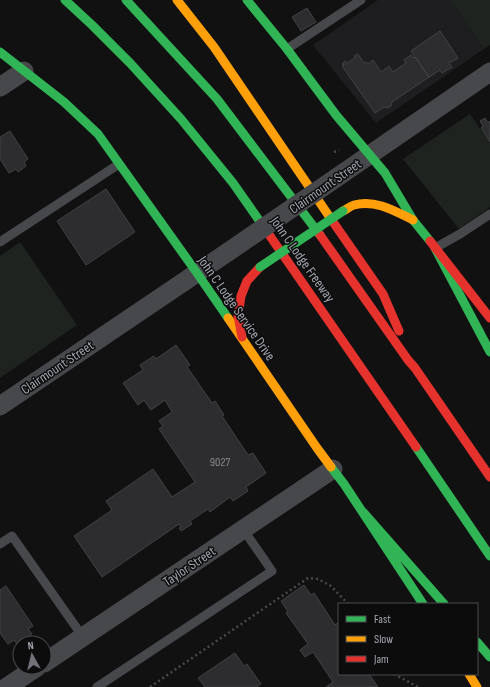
<svg xmlns="http://www.w3.org/2000/svg" width="490" height="687" font-family="'Sofia Sans Condensed',sans-serif">
<style>
.built{fill:#1e1e20}
.green{fill:#1e231f}
.building{fill:#2d2d2f;stroke:#414245}
.lines{fill:none;stroke-linecap:round;stroke-linejoin:round}
.path{stroke:#49494c;stroke-width:2.5;stroke-dasharray:2 3;stroke-linecap:butt}
.lane{stroke:#47484b;stroke-width:9}
.street{stroke:#47484b;stroke-width:19}
.fast{stroke:#30b455;stroke-width:9}
.slow{stroke:#ff9f0a;stroke-width:9}
.jam{stroke:#e5322d;stroke-width:9}
.street-bridge{stroke:#47484b;stroke-width:19}
.fast-bridge{stroke:#30b455;stroke-width:9}
.labels{text-anchor:middle;stroke-width:3;stroke-linejoin:round;paint-order:stroke}
.number-label{font-size:12px;fill:#868890}
.street-label{font-size:14px;fill:#a4a7b1;stroke:#0c0c0d}
</style>
<rect width="100%" height="100%" fill="#111112"/>
<path class="built" d="M378,0h72l34,49 -108,74 -63,-78z"/>
<path class="green" d="M450,0h40v45l-6,4z
M470,114l20,29v64l-31,22 -56,-70z
M20,242l57,83 -77,53v-122z"/>
<path class="building" d="M307,8l9,14 -15,9 -9,-14z
M440,31l18,27 -9,5 3,4 -10,6 -2,-3 -11,7 -18,-26z
M358,54l6,9 2,-1 2,2 5,-4 8,12 8,-6 4,6 13,-9 -2,-3 7,-5 2,3 2,-1 14,20 -37,25 -1,4 -4,2 -3,-1 -9,6 -33,-47 2,-1 -2,-1 3,-3 2,2 9,-6 -2,-1z
M485,118l3,5 2,-2v21l-9,-14 2,-2 -3,-5z
M10,131l18,28 -4,3 2,4 -8,6 -2,-3 -7,4 -9,-14v-22z
M106,189l29,43 -49,33 -29,-44z
M176,345l14,20 -3,2 25,36 3,-2 9,14 -2,1 26,39 5,-2 13,20 -20,14 2,4 -15,10 -3,-4 -20,15 -2,-3 -18,12 2,3 -11,7 -2,-3 2,-1 -2,-3 -77,53 -28,-41 38,-26 -6,-9 47,-32 19,28 23,-15 -36,-53 4,-3 -4,-5 13,-9 -7,-12 -14,10 -7,-10 -6,5 -15,-22 20,-13 -3,-5 14,-9 2,3z
M304,585l7,10 3,-2 21,32 4,-3v52h30l9,13h-52l7,-5 -20,-30 -8,5 -5,-7 8,-6 -22,-31 2,-1 -7,-11z
M6,586l27,40 -5,3 4,5 -15,10 -3,-4 -6,4 -8,-11v-43z
M235,653l9,13 3,-2 14,20 -4,2 1,1h-53l-7,-9z"/>
<g class="lines">
<path class="path" d="M334,152l5,-2
M394,674l24,13
M150,687l158,-109 10,1 13,7 17,18"/>
<path class="lane" d="M287,49l74,-49
M0,242l119,-78
M435,248l25,-14 30,-20
M0,544l12,-8 71,101
M97,687l175,-116 -29,-42"/>
<path class="street" d="M0,87l24,-16
M336,178l154,-106
M0,406l228,-154
M44,663l289,-194
M7,687l30,-20"/>
<path class="fast" d="M65,0l27,25 38,38 51,56 52,64 28,40
M126,0l91,99 103,136
M247,0l40,49 49,66 49,58 28,47 17,21
M0,52l64,50 34,32 99,139 31,45
M435,248l55,104
M416,447l74,109
M331,467l13,17 79,120
M363,512l81,92
M477,642l13,15"/>
<path class="slow" d="M177,0l37,47 117,172
M343,211c4,-2 7,-5 11,-6 21,-6 41,6 59,15
M228,318l89,130 14,19
M469,674l8,13"/>
<path class="jam" d="M331,219l52,75 16,37
M261,223l155,224
M320,235l88,125 7,8 75,109
M430,241l60,77
M242,337l-4,-21 3,-20 6,-15 13,-14"/>
<path class="street-bridge" d="M228,252l108,-74"/>
<path class="fast-bridge" d="M260,267l83,-56"/>
</g>
<g class="labels">
<g class="number-label">
<text x="220" y="466">9027</text>
</g>
<g class="street-label">
<text transform="translate(325 186) rotate(-35)" y="5">Clairmount Street</text>
<text transform="translate(303 259) rotate(55)" y="5">John C Lodge Freeway</text>
<text transform="translate(237 308) rotate(55)" y="5">John C Lodge Service Drive</text>
<text transform="translate(57 367) rotate(-34)" y="5">Clairmount Street</text>
<text transform="translate(189 566) rotate(-34)" y="5">Taylor Street</text>
</g>
</g>
<rect x="338" y="603" width="140" height="72" fill="#0c0c0d" stroke="#494a4f"/>
<rect x="346" y="616" width="20" height="6" fill="#30b455" stroke="#494a4f"/>
<text x="374" y="623" font-size="12" fill="#a4a7b1">Fast</text>
<rect x="346" y="636" width="20" height="6" fill="#ff9f0a" stroke="#494a4f"/>
<text x="374" y="643" font-size="12" fill="#a4a7b1">Slow</text>
<rect x="346" y="656" width="20" height="6" fill="#e5322d" stroke="#494a4f"/>
<text x="374" y="663" font-size="12" fill="#a4a7b1">Jam</text>
<g transform="translate(32 655) rotate(352)"><circle r="19" fill="#0c0c0d" stroke="#494a4f"/>
<path d="M0-3L7 15L0 10L-7 15Z" fill="#717279"/>
<text y="-6" font-size="11" font-weight="bold" text-anchor="middle" fill="#a4a7b1">N</text>
</g>
</svg>
